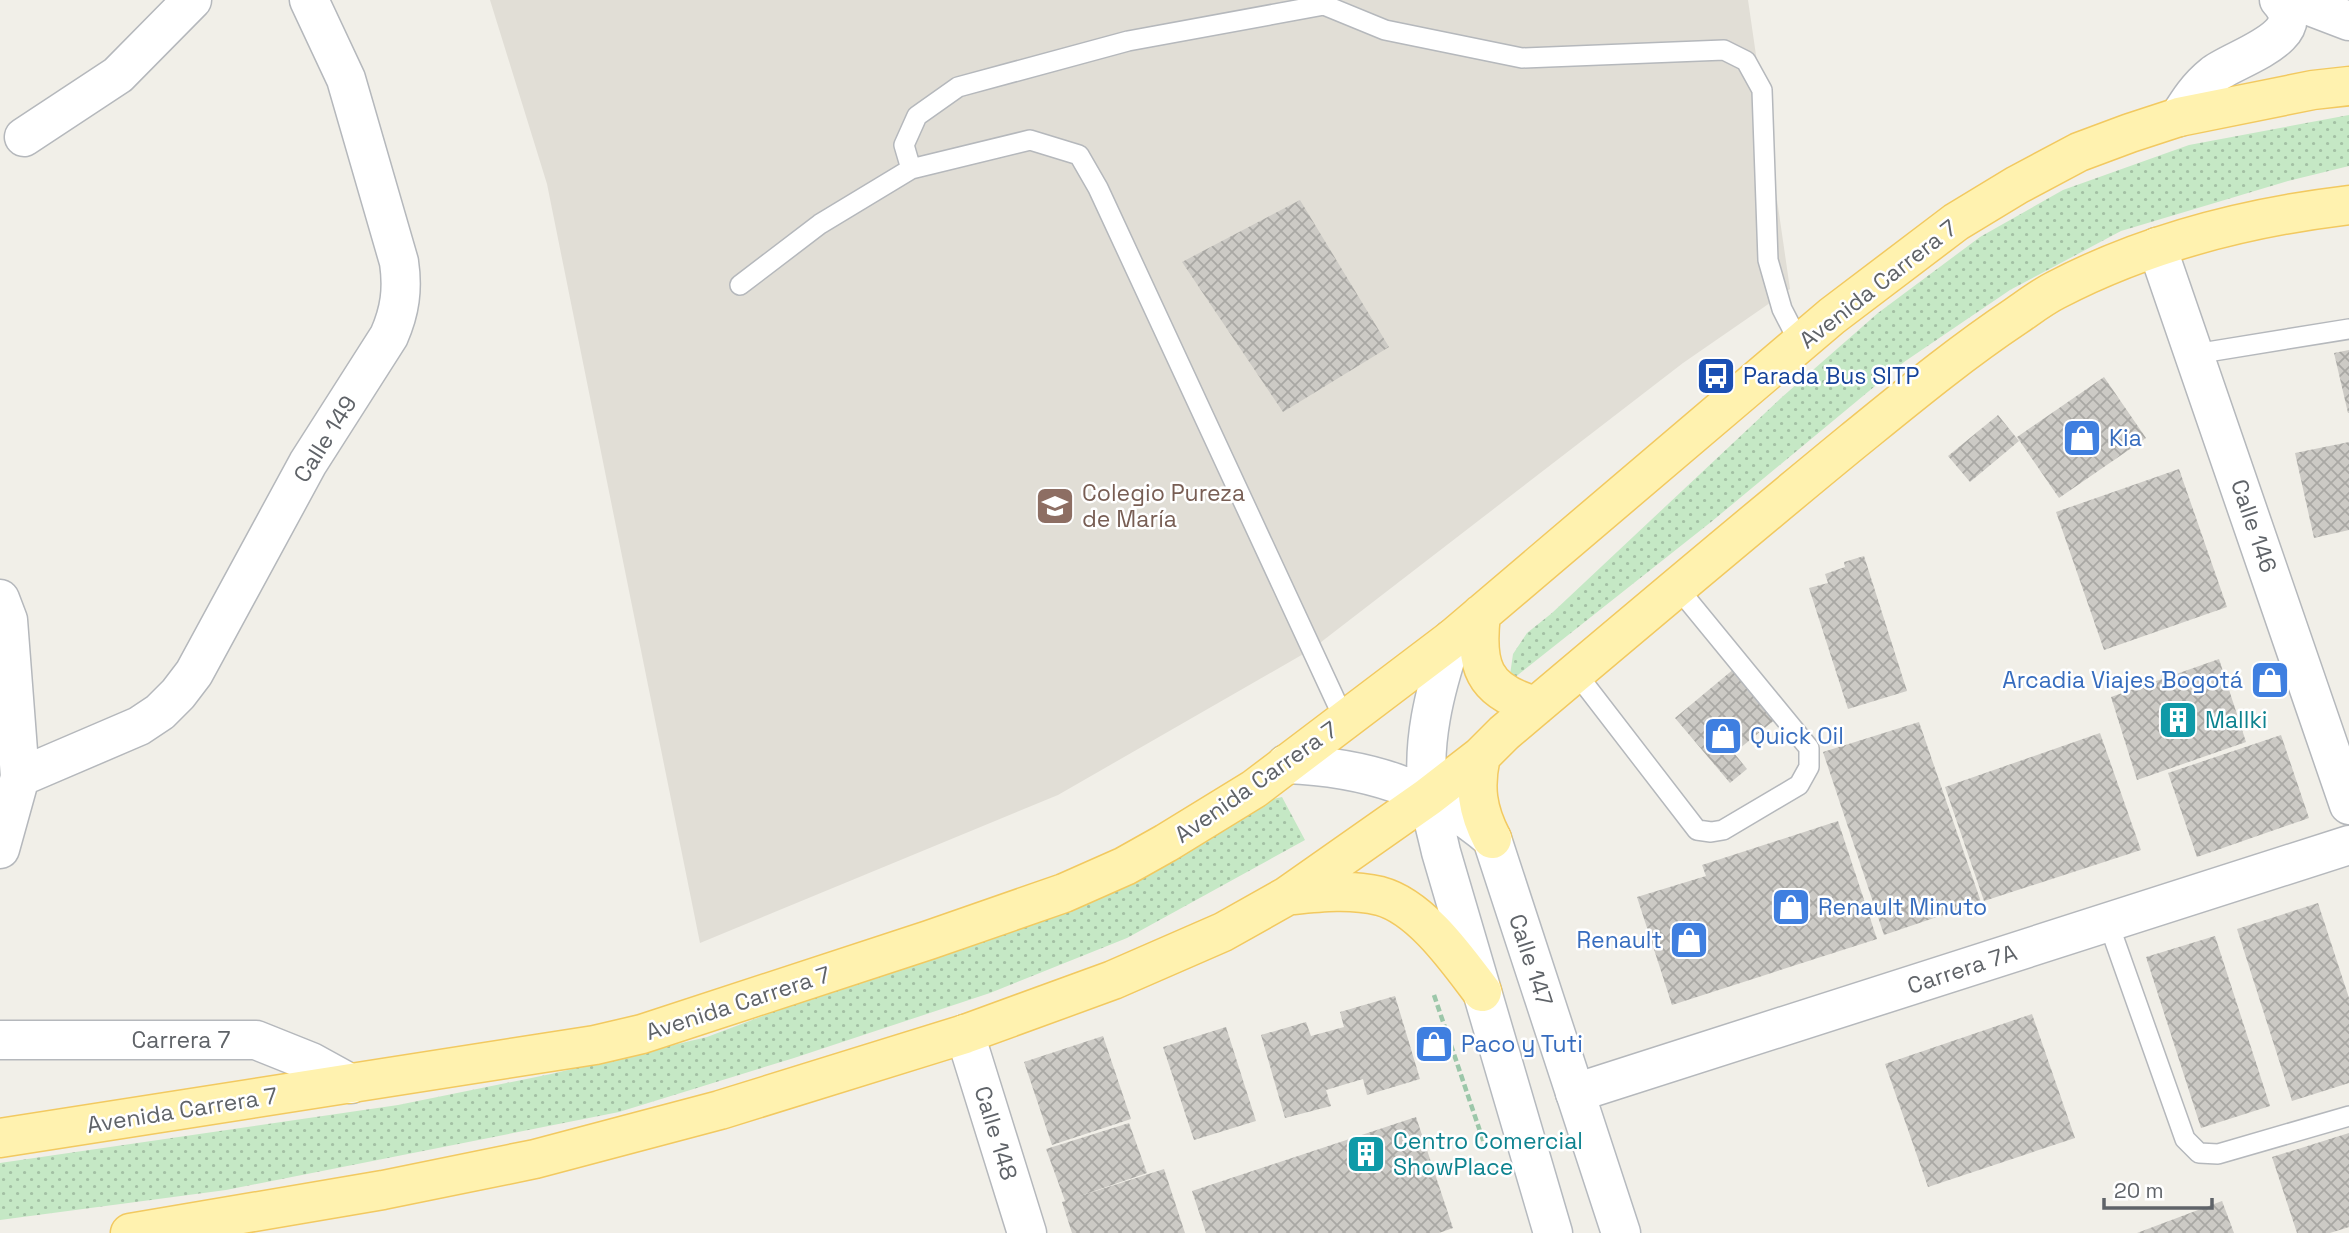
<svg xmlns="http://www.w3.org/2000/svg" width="2349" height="1233" font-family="'Space Grotesk',sans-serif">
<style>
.education{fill:#e1ded6}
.grass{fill:url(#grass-dots)}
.building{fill:url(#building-cross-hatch)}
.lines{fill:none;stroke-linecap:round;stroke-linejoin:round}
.service-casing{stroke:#b5b8bc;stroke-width:22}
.minor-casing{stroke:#b5b8bc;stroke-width:41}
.secondary-casing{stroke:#b6babf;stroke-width:41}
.primary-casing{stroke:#f2c960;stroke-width:41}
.path{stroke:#9cc7a9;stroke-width:4.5;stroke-dasharray:7 3.5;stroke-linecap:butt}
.service{stroke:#fff;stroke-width:19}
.minor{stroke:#fff;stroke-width:38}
.secondary{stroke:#fff;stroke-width:38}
.primary{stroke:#fff2af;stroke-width:38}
.labels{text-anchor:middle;stroke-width:5;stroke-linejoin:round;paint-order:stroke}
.street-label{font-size:23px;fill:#5f6368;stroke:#fff}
.transit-label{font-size:23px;fill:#164399;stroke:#fff;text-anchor:start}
.shop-label{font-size:23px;fill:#366cbe;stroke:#fff;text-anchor:start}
.education-label{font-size:23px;fill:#785e54;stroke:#fff;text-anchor:start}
.culture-label{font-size:23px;fill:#0d838f;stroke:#fff;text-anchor:start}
</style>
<defs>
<pattern id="grass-dots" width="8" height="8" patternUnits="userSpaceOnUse" patternTransform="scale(1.75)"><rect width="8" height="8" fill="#c5e8c5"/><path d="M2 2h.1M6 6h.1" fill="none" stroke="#a3c0a4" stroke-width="1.8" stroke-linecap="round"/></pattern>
<pattern id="building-cross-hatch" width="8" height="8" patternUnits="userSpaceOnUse" patternTransform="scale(1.75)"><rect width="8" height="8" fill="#cccac5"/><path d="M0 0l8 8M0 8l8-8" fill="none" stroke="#a9a8a4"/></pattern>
</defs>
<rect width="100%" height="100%" fill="#f1efe8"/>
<path class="education" d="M490,0h1258l42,289 -107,74 -371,286 -254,146 -358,148 -153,-759z"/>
<path class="grass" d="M2349,115v51l-61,15 -167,50 -111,59 -106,72 -193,160 -202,160 4,-28 14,-21 25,-20 229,-215 97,-85 102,-76 83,-47 126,-45z
M1282,797l23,43 -178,98 -137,55 -196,65 -175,54 -393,78 -226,30v-57l398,-58 153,-31 156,-37 183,-69 353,-162z"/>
<path class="building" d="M1300,200l89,147 -106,65 -101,-150z
M2349,350v63h-1l-14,-60z
M2104,377l42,61 -87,60 -42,-61z
M1998,415l21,26 -49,41 -22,-26z
M2349,442v88l-35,8 -19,-85z
M2179,469l48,138 -123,43 -48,-138z
M1864,556l43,135 -59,18 -39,-121 19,-5 -3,-9 20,-7 -1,-5z
M2219,659l27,83 -109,38 -26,-83z
M1735,668l42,50 -43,35 13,16 -17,14 -55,-65z
M1919,722l62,180 -97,33 -61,-183z
M2100,733l41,117 -157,51 -39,-114z
M2281,735l28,83 -112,39 -29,-84z
M1838,821l39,118 -205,66 -35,-108 69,-21 -4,-11z
M2318,903l31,95v85l-57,18 -55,-172z
M2215,936l55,170 -69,22 -55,-171z
M1395,996l25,83 -53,16 -4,-16 -37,11 5,16 -46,12 -24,-83 45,-13 5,14 33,-9 -4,-15z
M2032,1014l43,124 -147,49 -43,-123z
M1226,1027l30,94 -62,19 -31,-93z
M1103,1036l28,83 -79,26 -28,-83z
M1416,1117l37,111 -14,5h-233l-14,-42z
M1129,1123l18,50 -73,25 90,-29 21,64h-113l-10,-31 3,-1 -19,-52z
M2349,1133v94l-19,6h-33l-25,-76z
M2222,1201l12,32h-97z"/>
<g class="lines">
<g class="service-casing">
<path id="service" d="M1321,0l3,5 61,25 137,28 202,-8 22,11 16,29 6,170 14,49 18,35
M911,169l-7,-24 13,-29 41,-29 170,-46 196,-36
M740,285l80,-61 91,-55 119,-29 49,15 19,33 247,533
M2195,354l154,-25
M1576,673l121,157 14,2 12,-2 76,-45 10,-18v-19l-132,-161
M2108,922l77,217 14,14 19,1 131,-38"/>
</g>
<g class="minor-casing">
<path id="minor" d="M2294,0l55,21
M2179,117c10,-16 19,-30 34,-42 21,-17 101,-38 66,-75
M24,137l94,-62 74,-75
M2157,247l192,558
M0,599l8,21 12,157 -20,72
M20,777l119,-51 21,-14 18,-18 16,-21 114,-210 81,-127c11,-25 14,-47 10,-74l-53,-183 -37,-79
M965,1034l62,199
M0,1040h256l55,22 40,22
M1575,1093l774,-248"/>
</g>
<g class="secondary-casing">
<path id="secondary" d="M1452,639c-17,50 -32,107 -23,160 3,18 8,35 12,53l112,381
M1286,764c78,3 146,23 206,75l129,394"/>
</g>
<g class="primary-casing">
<path id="primary" d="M1481,614c-6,51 1,77 55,92
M1481,756c-7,31 -4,54 11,83
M1293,895c29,-3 58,-6 87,1 41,11 77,63 102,96
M0,1138l595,-93 47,-11 287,-94 135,-47 61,-27 41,-23 88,-54 198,-150 380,-323 124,-94 61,-37 62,-33 51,-19 49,-16 134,-27 36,-4
M130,1233l253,-43 152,-31 185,-49 245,-76 148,-54 110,-48 64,-36 141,-99 53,-41 23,-23c116,-98 232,-196 349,-292 53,-43 106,-87 163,-125 13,-9 26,-19 40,-26 90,-47 193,-73 293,-85"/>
</g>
<path class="path" d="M1434,995l51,151"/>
<use href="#service" class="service"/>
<use href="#minor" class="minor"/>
<use href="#secondary" class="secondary"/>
<use href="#primary" class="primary"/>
</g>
<defs>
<g id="bus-square" transform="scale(2.0125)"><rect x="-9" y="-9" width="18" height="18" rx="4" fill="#1a4fb4" stroke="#fff"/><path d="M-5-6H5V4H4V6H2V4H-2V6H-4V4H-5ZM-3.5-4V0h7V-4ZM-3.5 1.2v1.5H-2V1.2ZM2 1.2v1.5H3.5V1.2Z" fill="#fff"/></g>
<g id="shop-square" transform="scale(2.0125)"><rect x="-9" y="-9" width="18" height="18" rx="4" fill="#3f7fe0" stroke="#fff"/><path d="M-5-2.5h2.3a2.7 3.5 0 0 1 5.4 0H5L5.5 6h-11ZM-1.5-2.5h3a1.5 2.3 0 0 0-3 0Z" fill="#fff"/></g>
<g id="school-square" transform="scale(2.0125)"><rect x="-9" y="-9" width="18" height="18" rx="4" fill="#8d6e63" stroke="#fff"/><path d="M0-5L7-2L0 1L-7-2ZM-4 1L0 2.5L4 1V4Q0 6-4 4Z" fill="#fff"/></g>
<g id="building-square" transform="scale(2.0125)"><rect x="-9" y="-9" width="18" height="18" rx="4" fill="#0f9aa8" stroke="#fff"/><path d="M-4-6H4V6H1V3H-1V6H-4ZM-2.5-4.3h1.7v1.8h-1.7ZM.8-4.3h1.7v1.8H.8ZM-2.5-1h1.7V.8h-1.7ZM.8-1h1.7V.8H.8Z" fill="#fff"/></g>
</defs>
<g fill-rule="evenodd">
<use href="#bus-square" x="1716" y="376"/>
<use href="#shop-square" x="2082" y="438"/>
<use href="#school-square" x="1055" y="506"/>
<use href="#shop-square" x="2270" y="680"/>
<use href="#building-square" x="2178" y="720"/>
<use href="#shop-square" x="1723" y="736"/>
<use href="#shop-square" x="1791" y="907"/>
<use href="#shop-square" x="1689" y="940"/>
<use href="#shop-square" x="1434" y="1044"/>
<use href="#building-square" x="1366" y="1154"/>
</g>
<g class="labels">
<g class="street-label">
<text transform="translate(1878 284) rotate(-38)" y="8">Avenida Carrera 7</text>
<text transform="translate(325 439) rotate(-58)" y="8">Calle 149</text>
<text transform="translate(2254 526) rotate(71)" y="8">Calle 146</text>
<text transform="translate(1256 782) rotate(-35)" y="8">Avenida Carrera 7</text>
<text transform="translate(1531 960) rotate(72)" y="8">Calle 147</text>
<text transform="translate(1962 969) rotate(-18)" y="8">Carrera 7A</text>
<text transform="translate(738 1003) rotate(-18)" y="8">Avenida Carrera 7</text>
<text x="181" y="1048">Carrera 7</text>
<text transform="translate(182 1110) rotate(-9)" y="8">Avenida Carrera 7</text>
<text transform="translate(996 1133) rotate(73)" y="8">Calle 148</text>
</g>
<g class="transit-label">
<text x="1743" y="384">Parada Bus SITP</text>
</g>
<g class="shop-label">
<text x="2109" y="446">Kia</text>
<text x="2243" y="688" text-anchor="end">Arcadia Viajes Bogotá</text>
<text x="1750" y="744">Quick Oil</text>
<text x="1818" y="915">Renault Minuto</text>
<text x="1662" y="948" text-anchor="end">Renault</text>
<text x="1461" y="1052">Paco y Tuti</text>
</g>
<g class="education-label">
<text x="1082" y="501">Colegio Pureza<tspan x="1082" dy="26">de María</tspan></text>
</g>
<g class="culture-label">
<text x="2205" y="728">Mallki</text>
<text x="1393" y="1149">Centro Comercial<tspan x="1393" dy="26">ShowPlace</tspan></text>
</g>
</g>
<path d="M2104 1198v10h108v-10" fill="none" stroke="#5f6368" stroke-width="3.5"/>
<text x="2114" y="1198" font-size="21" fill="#5f6368" stroke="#ffffff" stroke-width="5" paint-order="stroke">20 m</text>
</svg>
